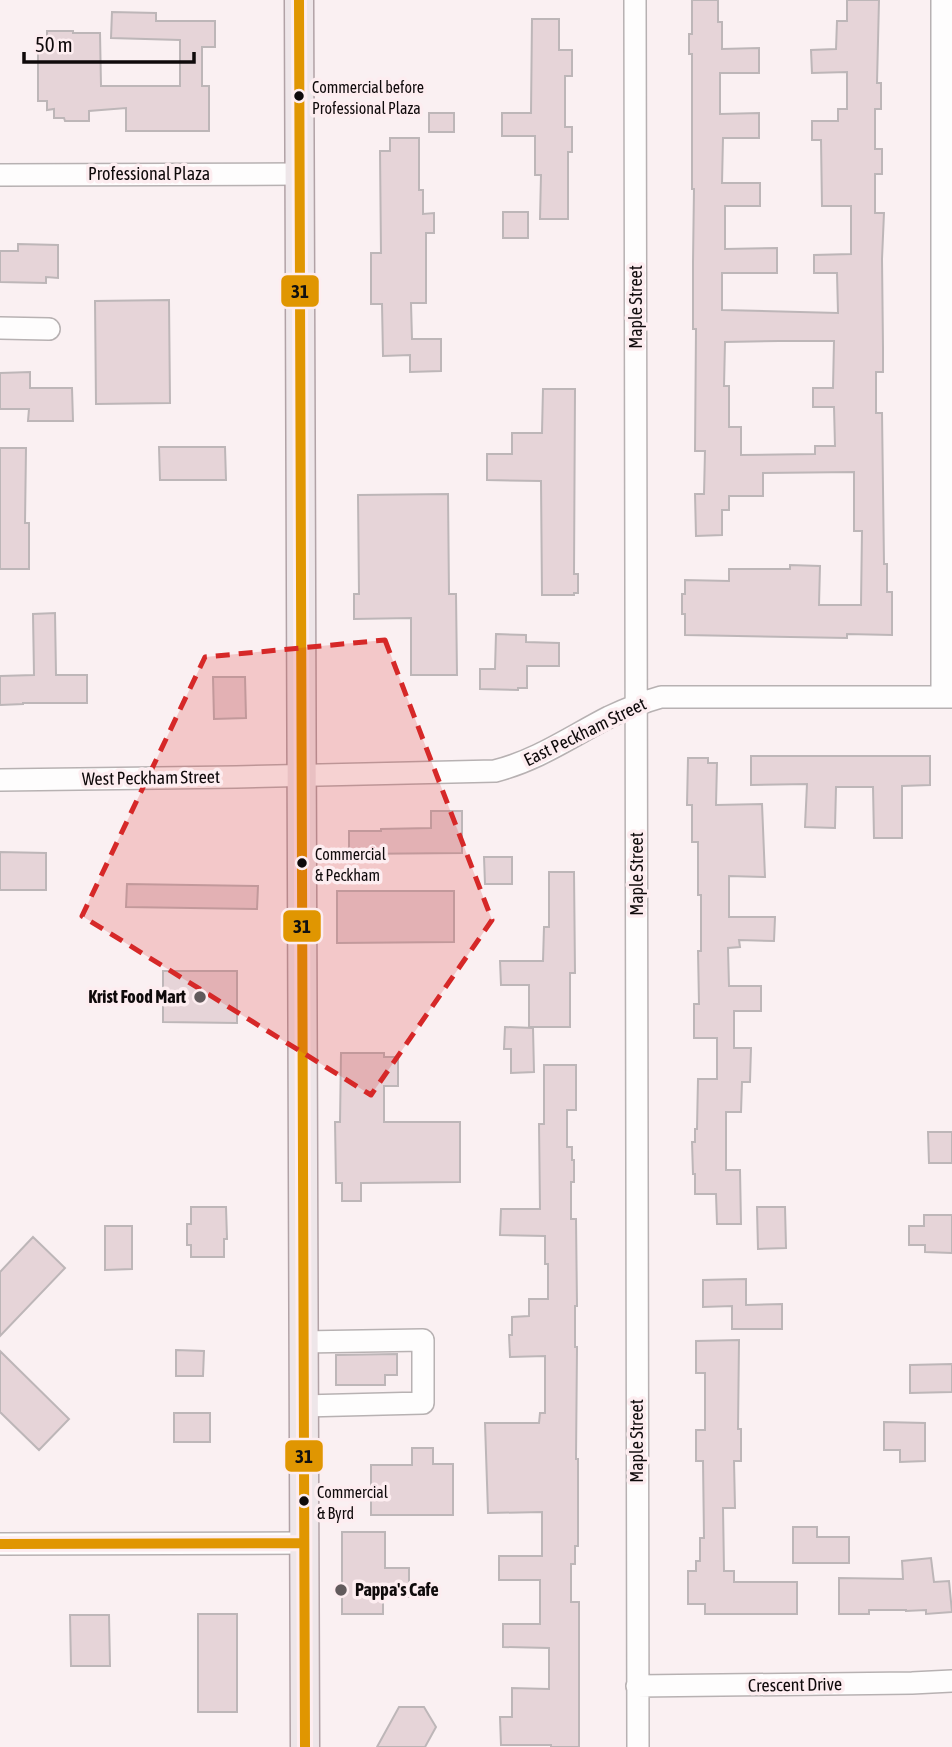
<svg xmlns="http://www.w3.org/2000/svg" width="952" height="1747" font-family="'Asap Condensed',sans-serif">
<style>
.building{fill:#e6d4d8;stroke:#bdb6b8;stroke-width:2;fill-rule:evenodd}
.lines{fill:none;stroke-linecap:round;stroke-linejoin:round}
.minor-casing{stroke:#b7b1b2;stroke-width:24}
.major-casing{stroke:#b1a2a6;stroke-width:31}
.minor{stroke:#fefdfd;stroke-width:21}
.major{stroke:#eee6e9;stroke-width:28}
.bus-1-casing{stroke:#fdedf0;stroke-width:16}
.bus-1{stroke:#e09601;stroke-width:10}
.marked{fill:#d62828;fill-opacity:0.2;stroke:#d62828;stroke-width:5;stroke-dasharray:14 9;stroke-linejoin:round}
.bus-dot{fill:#0f0a0b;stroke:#fdedf0;stroke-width:2.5}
.poi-dot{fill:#615a5c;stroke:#fdedf0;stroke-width:2.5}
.labels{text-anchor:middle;stroke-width:7;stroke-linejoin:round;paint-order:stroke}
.bus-label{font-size:16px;fill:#0f0a0b;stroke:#fdedf0;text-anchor:start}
.street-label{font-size:18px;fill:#0f0a0b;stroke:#fdedf0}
.poi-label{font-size:18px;font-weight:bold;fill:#0f0a0b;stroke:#fdedf0;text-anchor:end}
.line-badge{stroke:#fdedf0;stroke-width:2.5}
.pale-badge-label{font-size:19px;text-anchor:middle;font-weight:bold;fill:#111}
</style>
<rect width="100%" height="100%" fill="#faf0f2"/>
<path class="building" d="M692,0h26v22h4v27l37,-1v25h-39v41l39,-1v25h-36l-1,45h38v23h-35v43l52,-1v25h-55v37l116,3 -1,-40h-23v-18l37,-1v-48h-29l-1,-66h-9v-19h26v-12h9v-37l-35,1 -1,-23 25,-1 1,-28h10v-21h32l-2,83h4v26h-6v40h7v25h-7v39h9l-2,46 1,89v24h-7v41h6l2,151h3v28h5v43l-45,-1v4l-162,-3v-21h-3v-20h3v-14l44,1v-12h61v-4l30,1 -1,39h42l1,-74h-8v-59l-91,1v23h-34v14h-7v25l-26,1 -1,-42h9l1,-43h-10l1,-122h-3v-67l1,-73h-2v-135h-3v-20h3zM779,341h55l-1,47h-20v19h21l1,39h-20v8l-74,1v-28h-12v-41h-5l1,-44z
M112,12l44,1v8h59v26h-13v39h7v45h-83v-23l-37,3v10h-24l-1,-3h-10v-9l-7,1v-9h-9v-50h9v-20h26v2h27l1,53h79v-46l-69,-2z
M532,19h27v31h13v26h-7v51h7v25h-4v67h-28l1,-44h-6v-39h-33v-23h29z
M429,113h25v19h-25z
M390,138h29v52h4v24l11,-1v20h-8v70h-15l1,36h29v32l-31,1v-17l-27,1 -1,-52h-11v-51h10l-1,-102h10z
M503,212h25v26h-25z
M18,244l40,1v33l-12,-1v6l-46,-1v-31h18z
M169,300l1,103 -74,1 -1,-103z
M30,372v16h42l1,33h-45l1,-12h-29v-36z
M543,389h32l-1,185h4v19h-4v2h-32l-1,-114 -54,-1v-26h25v-21h30z
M159,447h66l1,33h-66z
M0,448h26l-1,75h4v46h-29z
M448,494l1,100h7l1,81h-46v-57l-57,1v-25h5l-1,-99z
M55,613l1,62h31v28h-64v1l-23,1v-29l34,-1 -1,-61z
M496,634l30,1v7l33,1v23h-32v22h-9v2l-38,-1v-20h15z
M213,677h32l1,41 -32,1z
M751,756h179v29l-28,1v52h-28l-1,-51h-37l-1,41 -30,-1 2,-43 -56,1z
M688,758h20v5h9l-1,42 46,-1 3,73 -36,-1v41h46l-1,24 -35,-1 1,7 -12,1 1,38h32v25h-27v37h17l-1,34h-8l-1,30h-15v58h14l1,54h-24l-1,-30h-21v-20h-2l-1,-32h3v-13h2l1,-50h19v-41h-23v-34h5l-1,-53h3v-56h-3v-53h-6v-37h-5z
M431,811h31v42l-113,1v-23h32v-2l50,-1z
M0,852l46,1v37h-46z
M484,857h28v27h-27z
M549,872h25l1,101h-5v54h-41v-42h-28l-1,-24h43l1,-34h5z
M127,884l131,2 -1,23 -131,-2z
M337,891h117v51l-117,1z
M163,971h74v52l-74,-1z
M505,1027l28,1 1,44 -23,1v-24h-7z
M341,1053h43v4h14v29h-14v36h76v60l-99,1v18h-19v-18h-6l-1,-61h5z
M544,1065h32v45h-9v37h5v13h2v22h-3v37h5l1,87h-2v41h2l-1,112h2v87h-3v18h-4v38h8v145h-28v-2h-50l-1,-28h12v-29l37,1v-41l-46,-1v-23h37v-44h-41v-24h43v-44l-54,1 -3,-90h54l1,-10h5v-57l-35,1 -1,-22h3v-18l17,-1v-17h19v-35h-3v-28l-45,-1 1,-26h39l-1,-85h5z
M928,1132h24v31h-23z
M191,1207h35l1,32h-3v18h-33v-12h-4v-21h4z
M757,1207h28l1,41 -28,1z
M924,1215h28v38l-27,-1v-7h-16v-19h15z
M105,1226h27v43l-27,1z
M33,1237l32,31 -65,68v-64z
M746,1279v26l36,-1v25h-50v-23l-29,1v-27z
M739,1340l-1,89h3v32h-7l1,47h-12l1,63h10v11h63v32h-92v-10h-17v-33h8v-10h4v-23h4l-1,-77h-7v-31h9v-57h-9v-32z
M176,1350l28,1 -1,25h-27z
M0,1351l69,68 -30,31 -39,-38z
M397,1354v21h-12v10h-49v-30z
M952,1364v28l-42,1v-28z
M174,1413h36v29h-36z
M884,1422l41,1v38l-25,1v-12h-16z
M412,1448h21v16h20v51h-82v-50h41z
M793,1527h24v10h32v26h-56z
M342,1532h43v36h24v29h-26v17h-41z
M931,1558l3,24 15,-1 3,31 -26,2v-4l-20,1v-1h-37v4h-30v-36l64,1 -1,-18z
M198,1614h39v98h-39z
M70,1615h39l1,51h-39z
M399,1707h25l12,20 -11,20h-48z"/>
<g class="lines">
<g class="minor-casing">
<path id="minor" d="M635,0l3,1747
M942,0v697
M0,175l299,-1
M0,328l49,1
M0,780l236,-3 259,-6c43,-11 75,-34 114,-54 17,-8 34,-15 52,-20h291
M302,1342l121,-2v63l-120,3
M0,1544l303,-1
M637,1686l275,-3 40,-2"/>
</g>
<g class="major-casing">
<path id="major" d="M299,0l6,1747"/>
</g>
<use href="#minor" class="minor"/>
<use href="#major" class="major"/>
<g class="bus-1-casing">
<path id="bus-1" d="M299,0l6,1747
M0,1544l303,-1"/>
</g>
<use href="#bus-1" class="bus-1"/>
</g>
<path class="marked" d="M385,640l107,280 -121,175 -289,-179 123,-259z"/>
<g class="bus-dot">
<circle cx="299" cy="96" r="6"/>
<circle cx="302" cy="863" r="6"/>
<circle cx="304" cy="1501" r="6"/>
</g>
<g class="poi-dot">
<circle cx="200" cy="997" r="7"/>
<circle cx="341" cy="1590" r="7"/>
</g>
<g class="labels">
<g class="bus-label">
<text x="312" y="93">Commercial before<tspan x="312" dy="21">Professional Plaza</tspan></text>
<text x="315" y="860">Commercial<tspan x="315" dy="21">&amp; Peckham</tspan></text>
<text x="317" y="1498">Commercial<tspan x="317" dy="21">&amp; Byrd</tspan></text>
</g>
<g class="street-label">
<text x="149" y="180">Professional Plaza</text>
<text transform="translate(636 307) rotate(-90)" y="6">Maple Street</text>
<text transform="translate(585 732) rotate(-26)" y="6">East Peckham Street</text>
<text transform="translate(151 778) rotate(-1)" y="6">West Peckham Street</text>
<text transform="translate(637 874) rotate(-90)" y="6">Maple Street</text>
<text transform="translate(637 1441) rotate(-90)" y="6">Maple Street</text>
<text transform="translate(795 1685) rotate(-1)" y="6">Crescent Drive</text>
</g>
<g class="poi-label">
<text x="186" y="1003">Krist Food Mart</text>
<text x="355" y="1596" text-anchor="start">Pappa's Cafe</text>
</g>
</g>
<g class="line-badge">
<rect x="280" y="274" width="40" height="34" rx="7" fill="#e09601"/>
<rect x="282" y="909" width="40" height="34" rx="7" fill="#e09601"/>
<rect x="284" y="1439" width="40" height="34" rx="7" fill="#e09601"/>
</g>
<g class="pale-badge-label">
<text x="300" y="298">31</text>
<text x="302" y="933">31</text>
<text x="304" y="1463">31</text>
</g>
<path d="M24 52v10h170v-10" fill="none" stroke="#0f0a0b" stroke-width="3.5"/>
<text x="35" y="52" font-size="21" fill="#0f0a0b" stroke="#fdedf0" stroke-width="5" paint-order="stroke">50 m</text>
</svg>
